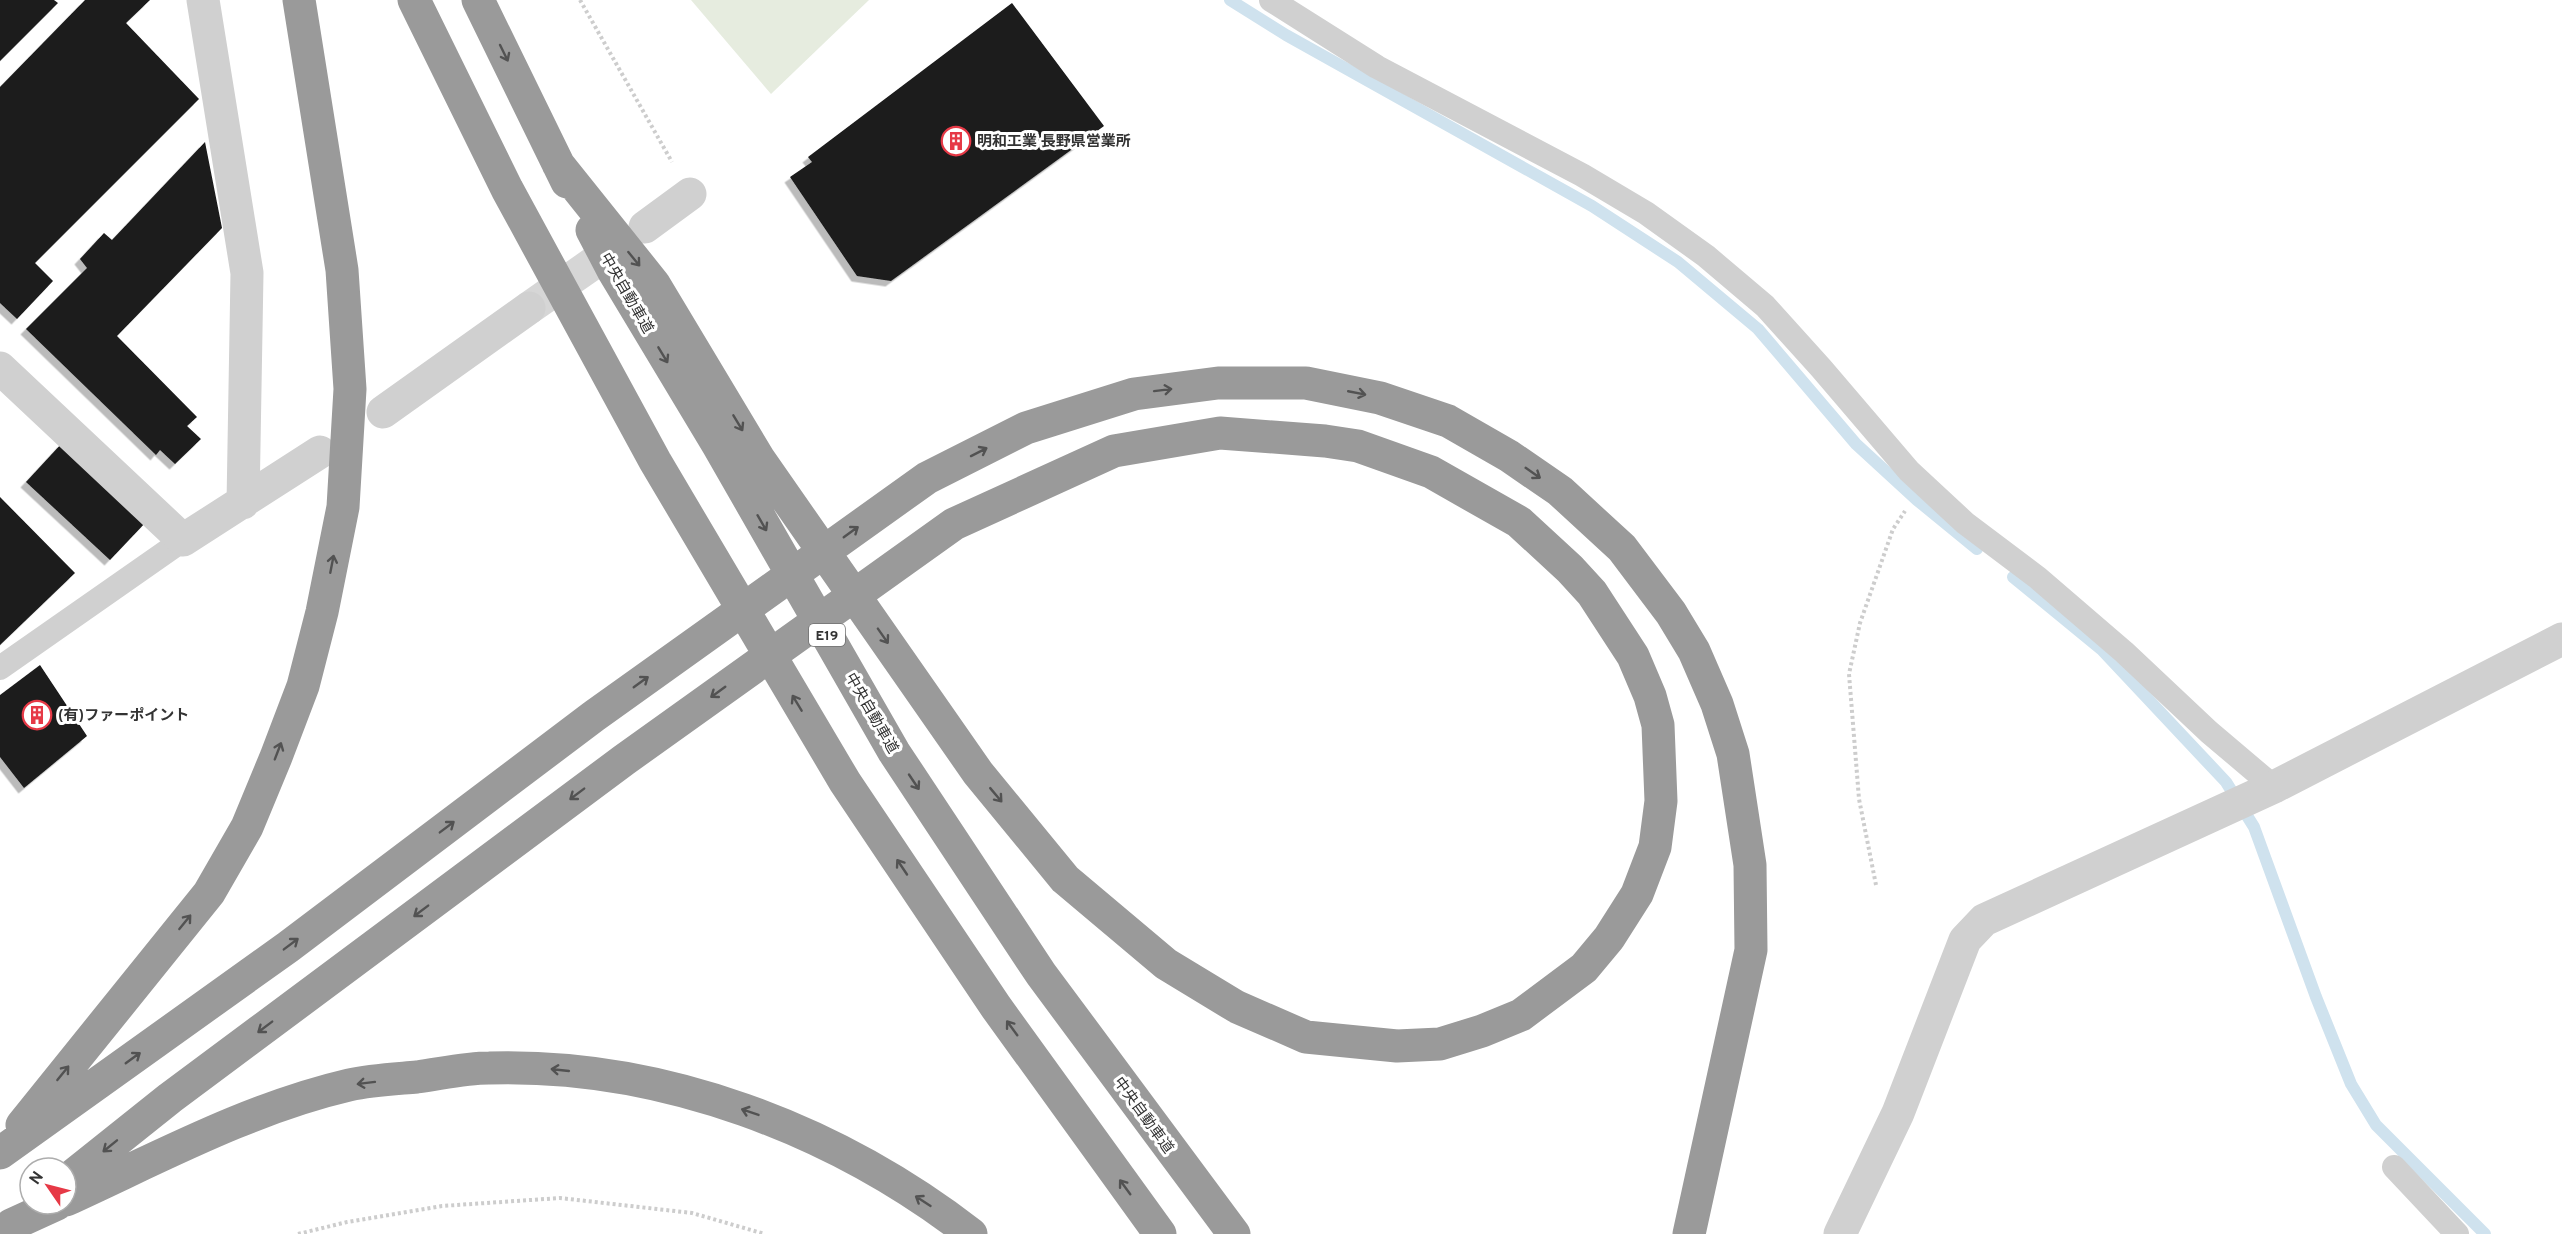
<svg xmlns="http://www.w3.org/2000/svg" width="2562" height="1234" font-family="Overpass,'Noto Sans JP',sans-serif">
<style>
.green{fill:#e6ecdf}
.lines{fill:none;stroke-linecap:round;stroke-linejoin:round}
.stream{stroke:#cfe2ee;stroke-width:12}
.building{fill:#1a1a1a;filter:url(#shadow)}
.minor-tunnel{stroke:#d6d6d6;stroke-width:33;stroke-dasharray:33 16;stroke-linecap:butt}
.path{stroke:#cdcdcd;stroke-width:4;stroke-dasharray:3 3;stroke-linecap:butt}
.service{stroke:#d0d0d0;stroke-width:24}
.minor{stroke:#d0d0d0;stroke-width:33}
.motorway{stroke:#9a9a9a;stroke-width:33}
.oneway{stroke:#525252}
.labels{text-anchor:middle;stroke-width:6;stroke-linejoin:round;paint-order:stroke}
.shield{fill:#fff;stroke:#707070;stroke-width:1.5}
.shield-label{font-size:14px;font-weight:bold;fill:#333}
.poi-label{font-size:15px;font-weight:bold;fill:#333;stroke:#fff;text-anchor:start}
.street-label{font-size:15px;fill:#333;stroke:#fff}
</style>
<defs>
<filter id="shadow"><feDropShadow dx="-5.5" dy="5.5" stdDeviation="0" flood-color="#0004"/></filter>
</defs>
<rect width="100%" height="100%" fill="#fff"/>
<path class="green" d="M691,0h178l-98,94z"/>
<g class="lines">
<path class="stream" d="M1230,0l56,35 306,171 86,56 80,67 98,115 61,56 60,49
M2013,577l88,72 125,133 28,45 62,170 35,87 25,41 109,109"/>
</g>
<path class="building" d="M0,0h54l4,3 -58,58z
M85,0h65l-24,23 73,76 -164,164 18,18 -36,38 -17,-16v-216z
M1012,3l92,123 -213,155 -34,-5 -67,-99 22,-15 -4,-5z
M205,142l17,86 -105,108 80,81 -10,9 14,13 -26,25 -15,-14 -4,5 -130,-126 61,-61 -7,-9 24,-26 8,7z
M63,442l84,79 -37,39 -84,-78z
M0,497l75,76 -75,72z
M40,665l47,71 -63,52 -24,-31v-62z"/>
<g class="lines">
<path class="minor-tunnel" d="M529,308l99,-69"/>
<path class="path" d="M580,0l92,162
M1876,885l-17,-86 -10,-125 11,-51 33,-94 12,-18
M298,1234l49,-12 95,-16 118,-8 132,15 73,21"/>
<path class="service" d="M1271,0l106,67 205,108 64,38 60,43 59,50 56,62 88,103 56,52 73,55 86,74 85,80 65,55
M0,668l183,-128
M2394,1167l63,67"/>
<path class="minor" d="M203,0l44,273 -4,230
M645,227l45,-33
M0,368l183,172 137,-88
M383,412l146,-104
M1840,1234l58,-121 67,-173 19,-20 290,-133 288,-148"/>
<path class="motorway" d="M414,0l93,189 148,272 190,321 151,225 164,227
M478,0l89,182
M592,230l22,42 104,173 176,307 147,222 193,260
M22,1125l187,-232 38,-66 29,-70 27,-71 19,-74 21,-105 7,-118 -8,-119 -43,-270
M0,1153l288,-206 306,-231 333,-238 99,-50 108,-34 84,-11h88l74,15 68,23 61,35 51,35 62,57 49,65 23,38 23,53 16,50 17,111 1,85 -62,284
M66,1181l104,-83 454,-338 330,-236 160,-73 106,-18 105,8 33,5 73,26 88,50 51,47 22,24 41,63 17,40 8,29 3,76 -6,46 -18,47 -28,44 -25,30 -63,47 -39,16 -42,13 -43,2 -91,-9 -69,-30 -71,-43 -101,-85 -87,-106 -219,-314 -105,-175 -96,-120
M66,1200c92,-42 184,-92 283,-115 22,-5 45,-6 68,-8 23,-3 48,-9 72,-9 173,-5 346,61 482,166
M11,1225l46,-21"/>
</g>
<defs><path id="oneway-shaft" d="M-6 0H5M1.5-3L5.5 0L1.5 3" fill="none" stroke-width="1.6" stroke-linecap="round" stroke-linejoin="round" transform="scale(1.5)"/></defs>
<g class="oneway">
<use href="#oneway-shaft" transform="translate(504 53) rotate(64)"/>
<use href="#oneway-shaft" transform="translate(634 259) rotate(51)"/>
<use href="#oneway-shaft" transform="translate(663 355) rotate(59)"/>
<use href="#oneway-shaft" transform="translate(1163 390) rotate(-7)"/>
<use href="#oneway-shaft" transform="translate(1357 393) rotate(11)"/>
<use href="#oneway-shaft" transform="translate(738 423) rotate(59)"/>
<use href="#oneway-shaft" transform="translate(979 452) rotate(-27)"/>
<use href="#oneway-shaft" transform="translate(1533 473) rotate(35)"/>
<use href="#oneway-shaft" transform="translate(762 523) rotate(60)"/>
<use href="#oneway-shaft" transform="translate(851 532) rotate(-36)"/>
<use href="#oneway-shaft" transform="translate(332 564) rotate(-79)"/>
<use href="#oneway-shaft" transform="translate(883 636) rotate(55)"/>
<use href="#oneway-shaft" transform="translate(641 682) rotate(-36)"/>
<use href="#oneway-shaft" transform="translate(718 692) rotate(144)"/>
<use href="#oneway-shaft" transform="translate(797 703) rotate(-121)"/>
<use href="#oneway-shaft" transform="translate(278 751) rotate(-69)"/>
<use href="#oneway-shaft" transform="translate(914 782) rotate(56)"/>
<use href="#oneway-shaft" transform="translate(577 794) rotate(143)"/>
<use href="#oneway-shaft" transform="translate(996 795) rotate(50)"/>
<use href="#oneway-shaft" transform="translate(447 827) rotate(-37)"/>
<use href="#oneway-shaft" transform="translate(902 867) rotate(-124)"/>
<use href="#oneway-shaft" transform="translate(421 911) rotate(143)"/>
<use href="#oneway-shaft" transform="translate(185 922) rotate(-51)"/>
<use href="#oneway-shaft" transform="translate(291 944) rotate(-37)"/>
<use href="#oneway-shaft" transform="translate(265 1027) rotate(143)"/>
<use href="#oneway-shaft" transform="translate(1012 1028) rotate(-126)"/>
<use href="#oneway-shaft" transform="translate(133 1058) rotate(-36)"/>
<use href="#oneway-shaft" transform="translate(560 1070) rotate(-174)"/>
<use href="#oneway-shaft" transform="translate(63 1073) rotate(-51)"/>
<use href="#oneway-shaft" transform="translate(366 1083) rotate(173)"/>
<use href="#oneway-shaft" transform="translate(750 1112) rotate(-161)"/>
<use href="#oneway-shaft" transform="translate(110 1146) rotate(141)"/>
<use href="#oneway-shaft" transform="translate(1125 1187) rotate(-126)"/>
<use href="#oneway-shaft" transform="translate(923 1201) rotate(-147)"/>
</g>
<defs>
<g id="building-ring" transform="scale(1.5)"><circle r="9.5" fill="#fff" stroke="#e63946" stroke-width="1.5"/><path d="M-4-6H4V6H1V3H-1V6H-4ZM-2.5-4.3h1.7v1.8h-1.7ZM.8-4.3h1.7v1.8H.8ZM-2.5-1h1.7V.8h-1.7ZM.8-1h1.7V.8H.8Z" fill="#e63946"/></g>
</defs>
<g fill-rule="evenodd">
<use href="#building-ring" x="956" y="141"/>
<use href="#building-ring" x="37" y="715"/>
</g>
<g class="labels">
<rect class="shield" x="809" y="624" width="36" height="22" rx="4.5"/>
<g class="shield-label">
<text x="827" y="640">E19</text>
</g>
<g class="poi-label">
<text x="977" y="146">明和工業 長野県営業所</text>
<text x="58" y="720">(有)ファーポイント</text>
</g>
<g class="street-label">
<text transform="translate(627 293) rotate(60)" y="5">中央自動車道</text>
<text transform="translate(872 713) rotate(60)" y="5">中央自動車道</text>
<text transform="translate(1144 1115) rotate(54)" y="5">中央自動車道</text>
</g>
</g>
<g transform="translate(48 1186) rotate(305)"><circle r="28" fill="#ffffff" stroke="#adadad" stroke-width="1.5"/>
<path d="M0-4.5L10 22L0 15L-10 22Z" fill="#e63946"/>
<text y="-9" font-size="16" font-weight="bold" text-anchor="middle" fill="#333333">N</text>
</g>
</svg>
